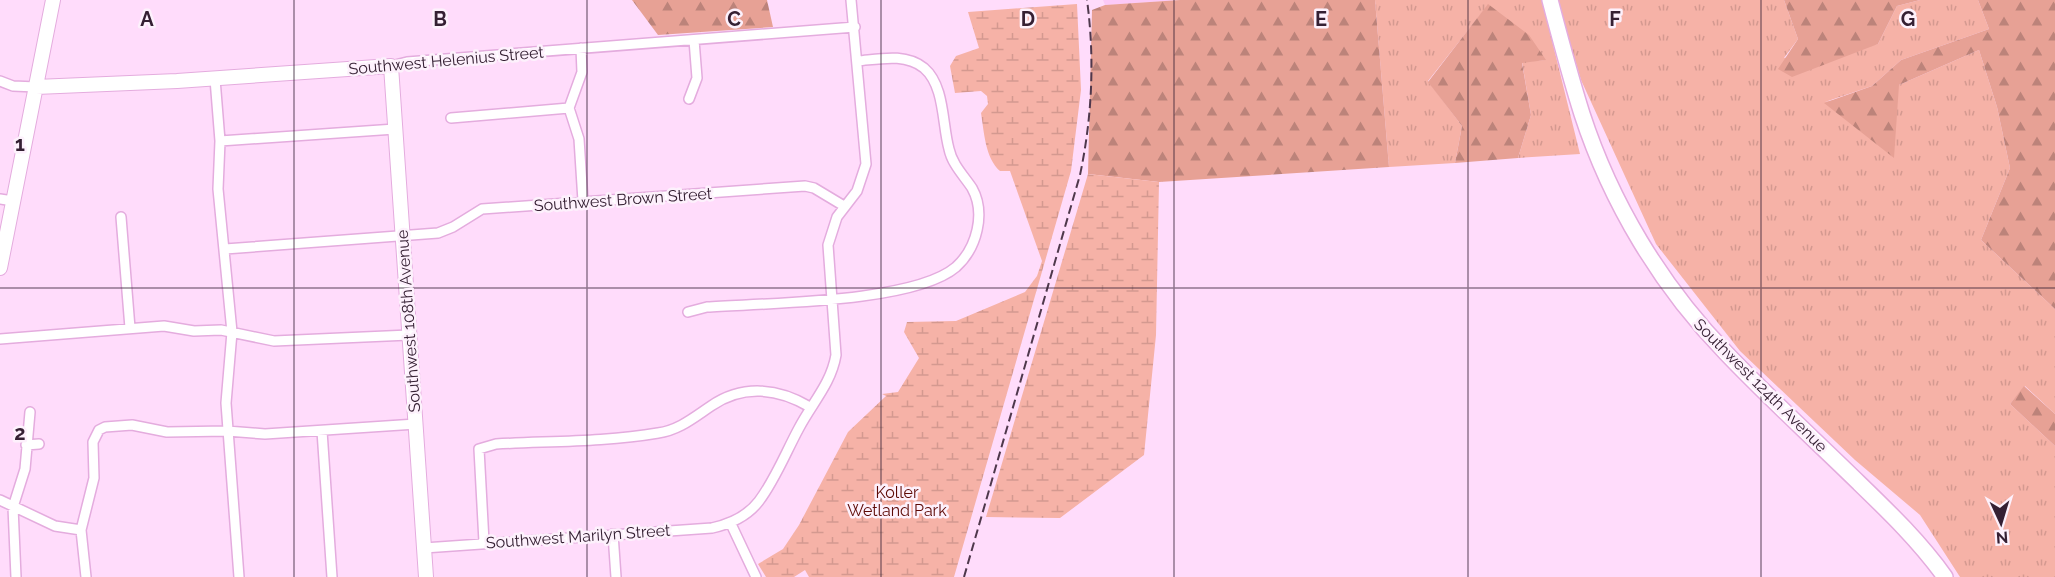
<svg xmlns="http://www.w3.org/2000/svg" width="2055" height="577" font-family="Raleway,sans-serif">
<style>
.built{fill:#fcc9f7}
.grass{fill:url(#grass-tufts)}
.forest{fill:url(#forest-firs)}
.wetland{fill:url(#wetland-marsh)}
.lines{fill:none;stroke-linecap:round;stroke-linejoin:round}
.street-casing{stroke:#e4acde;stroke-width:12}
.secondary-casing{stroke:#e4acde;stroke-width:16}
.primary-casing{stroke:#e4acde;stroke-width:18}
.street{stroke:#fff;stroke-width:9}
.secondary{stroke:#fff;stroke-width:14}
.primary{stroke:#fff;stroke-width:15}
.rail{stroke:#4f384c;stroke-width:2;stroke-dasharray:9 4.5;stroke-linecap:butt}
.grid{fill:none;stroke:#352033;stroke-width:1.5;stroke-opacity:0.55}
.labels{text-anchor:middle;stroke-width:5;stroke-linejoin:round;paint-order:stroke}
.street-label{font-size:16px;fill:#352033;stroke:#fdf1fc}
.park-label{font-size:16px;fill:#5d0905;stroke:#fdf1fc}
.grid-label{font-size:20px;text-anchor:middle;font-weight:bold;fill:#352033;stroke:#fdf1fc;stroke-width:5;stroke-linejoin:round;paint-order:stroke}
</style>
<defs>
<pattern id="grass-tufts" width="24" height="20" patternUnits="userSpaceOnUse" patternTransform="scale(1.5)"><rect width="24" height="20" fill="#f6b2a7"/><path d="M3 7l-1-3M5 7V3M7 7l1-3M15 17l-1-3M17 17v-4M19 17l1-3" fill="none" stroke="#d49990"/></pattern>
<pattern id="forest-firs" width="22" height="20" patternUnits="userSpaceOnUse" patternTransform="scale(1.5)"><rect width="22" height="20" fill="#e7a195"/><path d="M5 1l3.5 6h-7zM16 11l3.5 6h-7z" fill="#bc837a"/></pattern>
<pattern id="wetland-marsh" width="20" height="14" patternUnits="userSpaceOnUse" patternTransform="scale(1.5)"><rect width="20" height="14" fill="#f6b2a7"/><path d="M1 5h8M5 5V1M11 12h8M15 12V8" fill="none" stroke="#d49990"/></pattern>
</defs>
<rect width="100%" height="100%" fill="#ffdcfb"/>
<path class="built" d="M1103,0h77l-75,5z"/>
<path class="grass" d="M1375,0h167l38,154 -62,4 13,-43 -9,-53 23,-2 -57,-55 -60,76 34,45 -7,37 -66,4z
M1557,0h227l14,39 -14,19 94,-14 19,-38 23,-6h58l11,29 -88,31 -29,26 -47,16 74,-17 80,-35 18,57 13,61 -29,72 74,69v105l-30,-28 -15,18 45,42v131h-95l-40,-62 -65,-55 -115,-109 -84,-107 -75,-164z"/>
<path class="forest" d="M632,0h135l6,27 -115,8z
M1180,0h195l14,167 -230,15 -71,-8 4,-164 13,-5z
M1784,0h136l-23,6 -19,38 -86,33 -14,-8 20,-30z
M1978,0h77v309l-74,-69 29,-72 -13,-61 -18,-57 -80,35 -5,73 -70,-55 48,-17 29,-26 88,-31z
M1488,4l41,31 17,25 -24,3 9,52 -13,43 -63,5 7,-37 -34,-44z
M2024,386l31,28v32l-45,-42z"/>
<path class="wetland" d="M1077,4l4,86 -10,81 -117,406h-145l-4,-7 -11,7h-28l-8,-13 25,-15 16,-24 49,-93 38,-36 -4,-2 16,-2 21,-34 -15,-26 3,-10 49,-1 69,-29 12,-16 5,-15 -32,-90h-10c-15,-13 -16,-40 -19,-58l7,-9 -1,-8 -6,-5 -26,2 -5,-27 6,-10 23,-8 -11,-36z
M1088,174l71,8 -3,153 -12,120 -84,63 -74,-1z"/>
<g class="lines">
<g class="street-casing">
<path id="street" d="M581,48l1,24 -13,36 10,31 4,62
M391,66l16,-4 448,-35
M215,79l5,62 -2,48 14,143 -6,71 13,174
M0,81l13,5 23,1
M689,99l8,-21 -3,-38
M451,118l118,-10
M220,141l175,-12
M0,199l13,2
M121,217l9,111
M225,249l213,-16 15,-6 29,-18 323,-23 9,2 30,18
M688,312l19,-5c57,-4 207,-4 249,-40 21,-19 30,-54 16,-79 -8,-12 -20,-24 -23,-39 -7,-25 -4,-63 -25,-81 -19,-15 -44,-9 -66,-7
M0,339l164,-13 30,5 27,-1 53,11 135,-6
M322,431l10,146
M26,445l13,-1
M0,500l55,26 26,4
M731,524l25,53
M613,534l3,43
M484,542l-5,-93 17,-5c54,-3 109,-2 162,-11 21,-3 35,-15 53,-27 32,-22 67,-18 99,1
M424,548l288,-20c18,-4 35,-11 47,-27 16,-21 27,-49 40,-73 13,-25 32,-44 37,-73l-8,-110 9,-28 20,-26 9,-27 -15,-164
M16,577l-3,-70 12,-38 5,-57
M86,577l-5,-47 13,-52 -1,-36 6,-12 6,-3 27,-2 35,7 60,-1 38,3 151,-10"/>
</g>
<g class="secondary-casing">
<path id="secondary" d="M36,87l141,-6 214,-15 35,511
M0,268l53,-268"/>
</g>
<g class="primary-casing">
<path id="primary" d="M1550,0c10,38 20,76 32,114 29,89 79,172 144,239 43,45 89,87 133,130 31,30 61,59 86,94"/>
</g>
<use href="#street" class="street"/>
<use href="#secondary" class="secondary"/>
<use href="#primary" class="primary"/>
<path class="rail" d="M964,577l116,-402c12,-57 15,-116 7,-175"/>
</g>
<path class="grid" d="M294,0v577M587,0v577M881,0v577M1174,0v577M1468,0v577M1761,0v577M0,288h2055"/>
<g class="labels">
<g class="street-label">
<text transform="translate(446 60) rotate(-5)" y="6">Southwest Helenius Street</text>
<text transform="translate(623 199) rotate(-4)" y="6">Southwest Brown Street</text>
<text transform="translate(408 321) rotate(-94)" y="6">Southwest 108th Avenue</text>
<text transform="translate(1761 385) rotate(45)" y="6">Southwest 124th Avenue</text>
<text transform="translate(578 536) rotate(-4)" y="6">Southwest Marilyn Street</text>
</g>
<g class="park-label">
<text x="897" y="498">Koller<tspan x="897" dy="18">Wetland Park</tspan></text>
</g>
</g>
<g class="grid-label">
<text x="147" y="26">A</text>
<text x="440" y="26">B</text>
<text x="734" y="26">C</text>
<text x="1028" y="26">D</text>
<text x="1321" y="26">E</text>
<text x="1615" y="26">F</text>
<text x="1908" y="26">G</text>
<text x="20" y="151">1</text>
<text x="20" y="440">2</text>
</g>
<g transform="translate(2001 523) rotate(176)" stroke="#fdf1fc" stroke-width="4.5" paint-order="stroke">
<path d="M0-4.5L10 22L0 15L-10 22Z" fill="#352033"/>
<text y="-9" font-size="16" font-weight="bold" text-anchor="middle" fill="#352033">N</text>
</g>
</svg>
